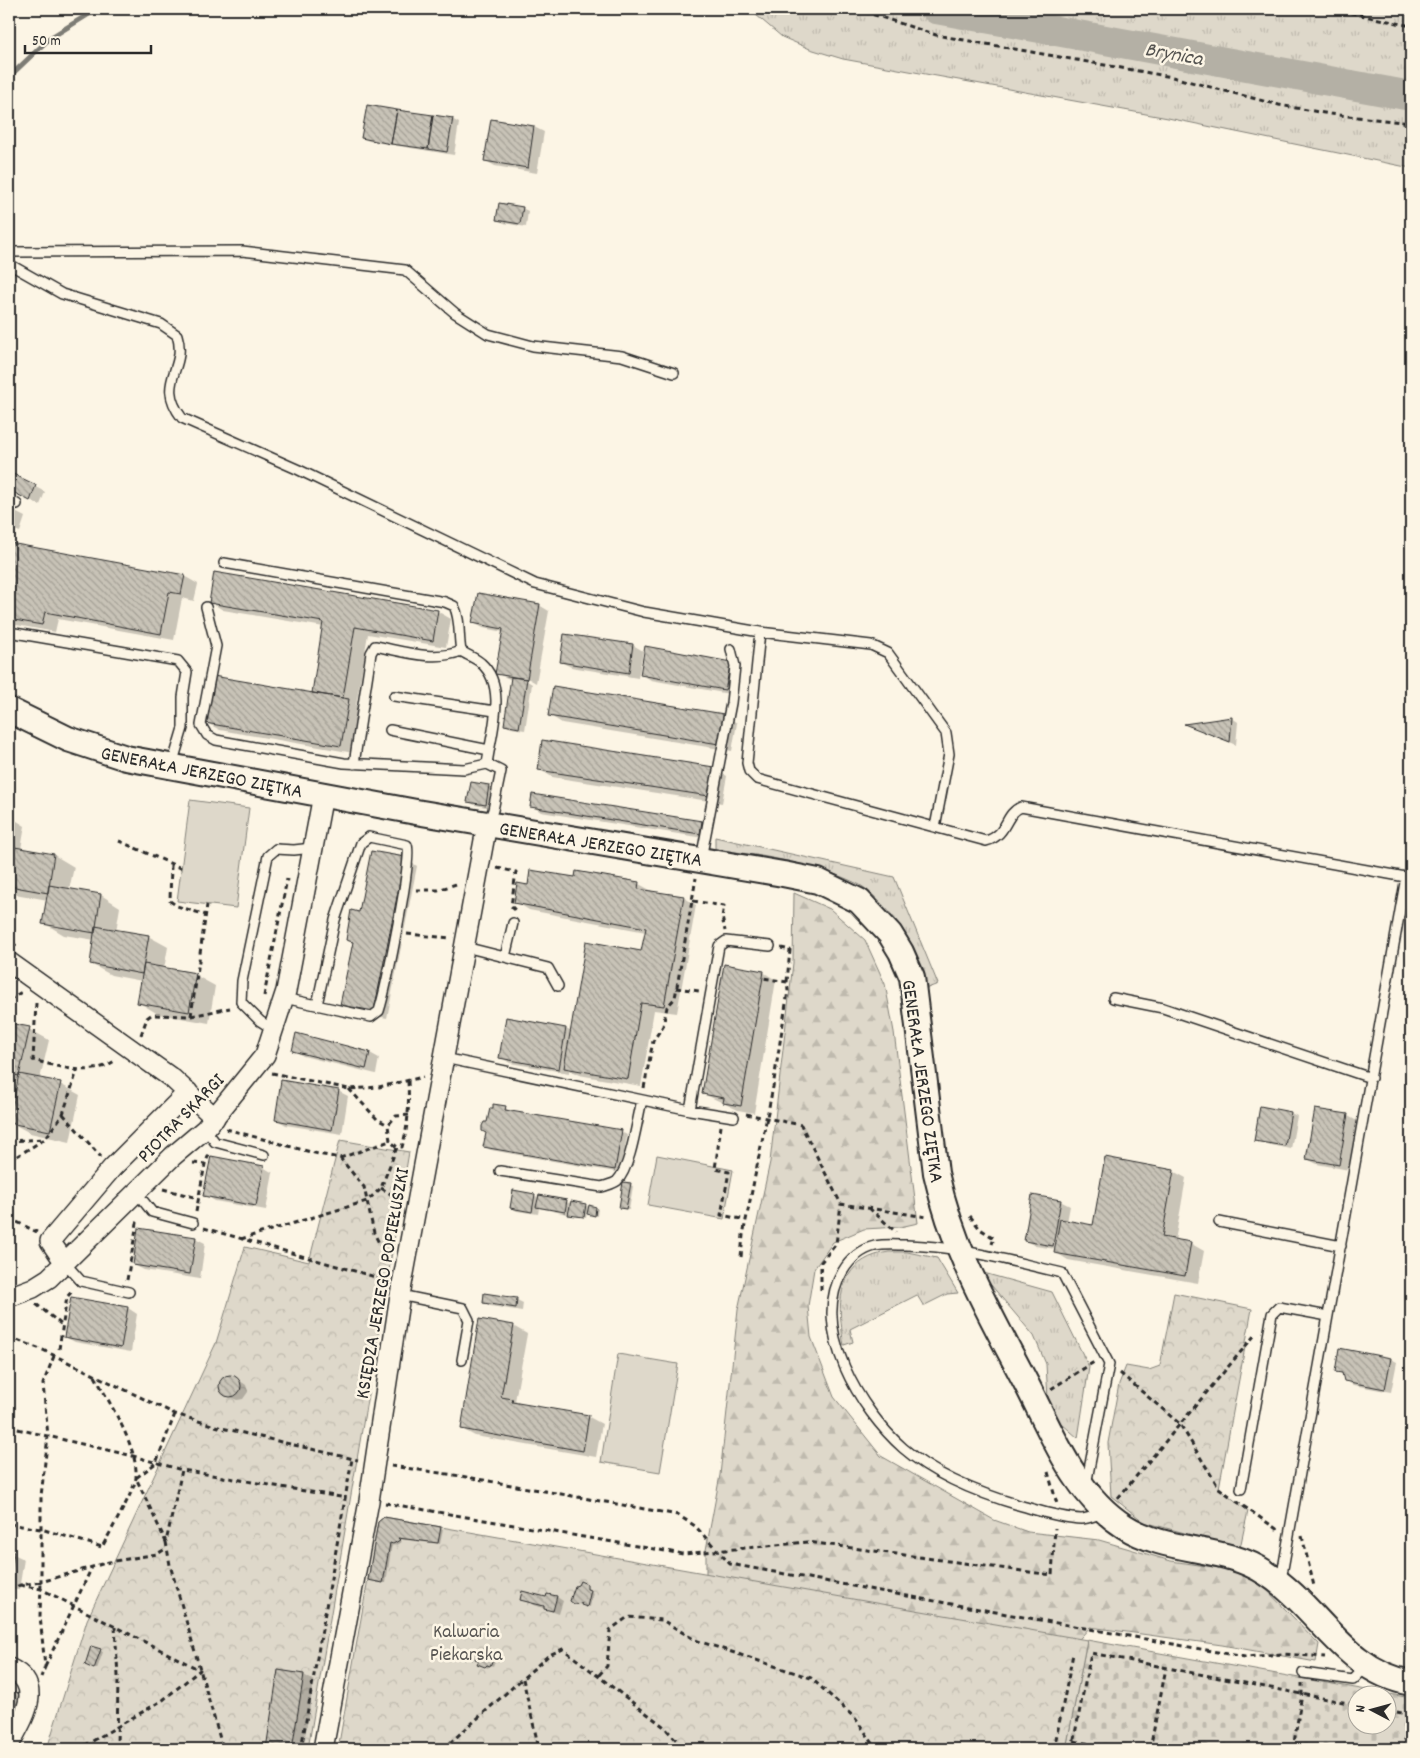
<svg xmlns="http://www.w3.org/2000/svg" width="1420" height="1758" font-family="Dekko,sans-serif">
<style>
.grass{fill:url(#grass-tufts);stroke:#84827a}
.forest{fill:url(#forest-firs);stroke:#84827a}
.cemetery{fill:url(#cemetery-stones);stroke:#84827a;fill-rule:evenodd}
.park{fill:url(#park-crowns);stroke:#84827a}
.pitch{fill:#ded8ca;stroke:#84827a}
.shadow{fill:#0003}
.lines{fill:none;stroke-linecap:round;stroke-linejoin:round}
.stream{stroke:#7d7b74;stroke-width:5}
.river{stroke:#b4b0a5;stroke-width:30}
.building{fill:url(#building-back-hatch);stroke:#2b2b2b}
.service-casing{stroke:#2b2b2b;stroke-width:12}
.minor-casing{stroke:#2b2b2b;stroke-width:22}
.tertiary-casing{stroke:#2b2b2b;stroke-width:28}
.path{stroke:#2b2b2b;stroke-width:3;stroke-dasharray:5 4;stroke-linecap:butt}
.service{stroke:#fcf5e5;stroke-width:9}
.minor{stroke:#fcf5e5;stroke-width:19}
.tertiary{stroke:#fcf5e5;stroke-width:24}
.labels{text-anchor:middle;stroke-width:5;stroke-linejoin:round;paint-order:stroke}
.street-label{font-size:20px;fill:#2b2b2b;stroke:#fcf5e5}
.park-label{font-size:20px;fill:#585653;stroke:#fcf5e5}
.water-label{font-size:21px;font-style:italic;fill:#545350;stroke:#fcf5e5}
</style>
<defs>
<pattern id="grass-tufts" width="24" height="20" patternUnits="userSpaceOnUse" patternTransform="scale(1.25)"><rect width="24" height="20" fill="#ded8ca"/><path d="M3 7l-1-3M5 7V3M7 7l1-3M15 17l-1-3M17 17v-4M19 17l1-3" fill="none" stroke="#bfbaae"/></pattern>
<pattern id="forest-firs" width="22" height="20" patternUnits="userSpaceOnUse" patternTransform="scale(1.25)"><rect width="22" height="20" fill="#ded8ca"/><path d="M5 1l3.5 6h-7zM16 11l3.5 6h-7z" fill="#bfbaae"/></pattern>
<pattern id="cemetery-stones" width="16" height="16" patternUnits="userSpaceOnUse" patternTransform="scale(1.25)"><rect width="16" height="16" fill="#ded8ca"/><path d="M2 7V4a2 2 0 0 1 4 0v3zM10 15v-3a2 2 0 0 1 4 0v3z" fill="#bfbaae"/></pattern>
<pattern id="park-crowns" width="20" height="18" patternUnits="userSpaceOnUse" patternTransform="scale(1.25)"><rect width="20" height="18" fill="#ded8ca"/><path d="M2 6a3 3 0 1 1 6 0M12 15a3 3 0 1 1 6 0" fill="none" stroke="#bfbaae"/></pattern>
<pattern id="building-back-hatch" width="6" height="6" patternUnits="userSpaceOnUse" patternTransform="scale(1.25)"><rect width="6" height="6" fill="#c8c3b7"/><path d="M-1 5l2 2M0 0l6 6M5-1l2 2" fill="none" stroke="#a39f95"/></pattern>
</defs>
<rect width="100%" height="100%" fill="#fcf5e5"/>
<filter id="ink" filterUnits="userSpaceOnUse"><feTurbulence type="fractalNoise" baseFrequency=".02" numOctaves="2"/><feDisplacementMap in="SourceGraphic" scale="10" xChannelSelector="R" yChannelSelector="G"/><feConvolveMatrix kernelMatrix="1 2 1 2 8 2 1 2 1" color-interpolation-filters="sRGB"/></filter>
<g filter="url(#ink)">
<path class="grass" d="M749,9h137l525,96v63l-243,-50 -325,-59 -33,-10 -28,-12z
M1006,9h405v78z
M715,837l179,40 44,107 -13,5c-4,-34 -21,-63 -45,-87 -6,-6 -13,-13 -20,-17 -44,-22 -97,-29 -145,-36z
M889,1252h18l30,6 21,35 -11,1 -22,11h-2l-6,-10 -67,34 3,13 -9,3c-2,-7 -2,-16 -3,-23 -4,-37 9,-65 48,-70z
M980,1272l72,20 37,75 -11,71 -24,-21 -6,-18 -2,-35 -12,-28z"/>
<path class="forest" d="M794,893l36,16 35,31 20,44 9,48 24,191 -18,4 -36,2 -31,13 -19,27 -6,37 3,31 23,60 47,59 113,64 34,12 71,8 72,21 70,10 20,13 58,60 -3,18 -94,-17 -132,-18 -32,36 -380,-87 28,-2v-24l14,-75 18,-165 32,-148 23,-199z"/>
<path class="cemetery" d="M1087,1640l324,58v51h-345zM1358,1696h30v30h-30z"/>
<path class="park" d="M340,1140l69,12 -101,597h-261l40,-129 129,-277 29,-96 64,15z
M1174,1293l78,16 -33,179 29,23 -8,37 -96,-26 -33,-26 -3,-53 11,-59 7,-18 23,4 11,-4z
M384,1517l703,123 -21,109h-728l40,-227z"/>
<path class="pitch" d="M190,800l59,8 -13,100 -59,-7z
M657,1155l76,15 -9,49 -76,-14z
M618,1354l60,10 -18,108 -59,-10z"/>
<path class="shadow" d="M452,119l7,4 -5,32 -85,-14 -7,-3z
M492,120l42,7 10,5 -7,41 -42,-7 -9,-5z
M522,208l6,3 -2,16 -22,-4 -6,-4z
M9,473l36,19 -5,13 -31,-16z
M9,509l16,8 -5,15 -11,-4z
M11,544l173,32 14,8 -4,17 -12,-3 -8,42 -116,-21 -3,13 -44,-8 -2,-1v-66z
M210,602l227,9 14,8 -5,28 -78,-13 -12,71 6,3 -8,45 -134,-23 -13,-7 106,-29 11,-67 -101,-17z
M539,605l10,6 -13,72 -14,-8 -1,2 11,7 -7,46 -14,-2 -6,-3 7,-45 -16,-7 7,-41 -20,-4 -9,-5z
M565,635l68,10 10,6 -5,27 -67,-11 -10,-5z
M730,663l10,5 -5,27 -84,-15 -10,-6z
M549,715h175l13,8 -5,28 -170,-28z
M1232,718l6,4 -2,23 -44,-18z
M713,768l14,8 -5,27 -170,-26 -13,-8z
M488,786l7,4 -3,18 -17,-3 -6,-3z
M533,795l169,28 10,5 -2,11 -169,-27 -9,-6z
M9,816l16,10 -4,23 33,6 20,12 -5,23 32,5 19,12 -4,24 32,5 20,11 -4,22 31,6 20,11 -6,37 -51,-9 -20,-12 4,-21 -31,-6 -20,-11 4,-24 -31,-5 -20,-12 4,-23 -33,-6 -6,-3z
M404,858l13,8 -30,152 -32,-6 -13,-8 12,-60 -7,-4 13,-27z
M577,873l62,11 13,7 31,6 13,8 -19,108 -23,-3 -13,76 -62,-11 -10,-5v3l-59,-10 -10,-6 7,-38 59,10 6,3 70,-80 4,-20 -117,-22 -13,-8 13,-16 47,-7z
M763,972l13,8 -22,133 -16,-3 -34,-16z
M9,1024l20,5 20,11 -9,39 20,5 20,11 -10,47 -40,-9 -20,-11 9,-40 -10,-2z
M293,1050l77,3 9,5 -3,16 -73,-18z
M338,1091l10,5 -6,38 -56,-9 -10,-6z
M505,1107l6,6 110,19 6,3 -6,38 -130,-23 -6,-3z
M1291,1113l6,3 -6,33 -29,-6 -6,-3z
M1348,1116l9,5 -8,49 -32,-6 -10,-5z
M263,1167l10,6 -7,37 -51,-9 -10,-6z
M1173,1171l13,7 -11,63 15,2 14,8 -6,32 -130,-23 -13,-8 1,-3 -21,-3 -10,-6 35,-39 10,5 -3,16 27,4z
M630,1185l3,1 -4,24 -6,-1 -3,-2z
M514,1192l82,16 2,1 -1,7 -10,-3 -1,5 -47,-10 -1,6 -21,-3 -6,-4z
M195,1238l10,5 -5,36 -56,-9 -10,-5z
M485,1294l32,6 6,3 -1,8 -32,-5 -6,-4z
M128,1308l9,6 -6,38 -56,-10 -10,-5z
M513,1326l14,8 -12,67 7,4 67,12 13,7 -6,33 -121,-21 -13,-7z
M1391,1359l6,3 -6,30 -38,-7 -7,-4 -2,-6 -8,-4z
M233,1376l13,9 2,7 -5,7 -6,1 -7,-3 -7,-4 -3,-6 4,-8z
M379,1522l61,6 3,2 -3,14 -41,-5 3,3 -6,3 -4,-1 -6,39 -14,-2 -3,-1z
M9,1552l15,7 -5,31 -10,-1z
M579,1580l14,13 -3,14 -16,-4 5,-16z
M557,1597l6,4 -4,13 -38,-14z
M92,1647l11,5 -6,17 -8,-3z
M485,1649l9,4 -2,7 3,1 -2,5 -3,-1 -2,3 -7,-3z
M279,1671l25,4 10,6 -11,68h-36z
M9,1691l21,10 -21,34z"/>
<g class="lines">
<path class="stream" d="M9,77l41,-39 47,-29"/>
<path class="river" d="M936,9l475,87"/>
</g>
<path class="building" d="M367,105l30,5 -6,34 -30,-6z
M397,110l36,5 -5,34 -37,-5z
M433,115l20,3 -6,34 -19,-3z
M491,119l43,7 -6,42 -44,-7z
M499,203l24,4 -3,17 -24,-4z
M9,472l27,13 -6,16 -21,-11z
M9,508l7,2 -6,17h-1z
M10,543l175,32 -4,19 -12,-2 -8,42 -116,-22 -3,13 -33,-6z
M214,572l224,38 -5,31 -78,-14 -12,71 -31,-5 11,-71 -114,-19z
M478,593l62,11 -13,75 -32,-5 8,-45 -31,-6z
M564,634l69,10 -4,29 -69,-11z
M645,646l86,16 -6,28 -85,-15z
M213,676l136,23 -8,47 -136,-23z
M511,677l16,2 -8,49 -15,-3z
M553,686l171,28 -5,30 -171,-28z
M1232,717l-2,25 -46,-18z
M542,740l172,27 -5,29 -171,-26z
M471,782l18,3 -3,20 -19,-3z
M532,794l170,27 -2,13 -170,-27z
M9,846l45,8 -6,39 -39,-7z
M371,851l34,6 -31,154 -34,-6 13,-63 -7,-2 5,-30 8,2z
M530,870l45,7 1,-6 63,11 -1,7 46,7 -20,110 -23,-3 -13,76 -64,-11 22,-127 55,10 5,-23 -132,-25 3,-20 11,2z
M49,885l52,9 -6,39 -53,-9z
M95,926l54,9 -7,39 -52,-10z
M144,964l52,9 -7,39 -52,-9z
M724,964l40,7 -23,135 -18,-3 1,-5 -22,-4z
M506,1017l60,11 -7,41 -60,-11z
M9,1023l21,4 -11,49 -10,-2z
M296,1033l74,19 -4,17 -74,-18z
M19,1074l42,8 -11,49 -41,-8z
M281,1080l58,10 -7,40 -57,-10z
M493,1104l13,2 -1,4 117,20 -7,40 -132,-23 3,-14 -4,-2v-5l2,-4h3l3,-14h3z
M1260,1106l31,6 -6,34 -31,-5z
M1315,1109l33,5 -9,51 -33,-6z
M211,1156l53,10 -8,40 -53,-10z
M1105,1157l69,13 -12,67 29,5 -6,34 -131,-23 6,-34 33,6z
M623,1182l8,1 -5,26 -7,-1z
M513,1190l22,4 -3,18 -22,-4z
M539,1195l28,5 -2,12 -29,-5z
M1032,1195l29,5 -8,46 -29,-5z
M571,1201l15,3 -2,13 -16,-2z
M589,1205l7,2 -1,9 -8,-2z
M138,1228l58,9 -6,37 -57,-9z
M484,1293l33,5 -1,10 -33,-5z
M71,1297l57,10 -7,41 -57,-11z
M479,1319l35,6 -13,72 12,2 -1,3 77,13 -6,36 -122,-22z
M1339,1348l52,10 -6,31 -41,-8 -2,-8 -7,-1z
M219 1386a11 11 0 1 1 22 0a11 11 0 1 1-22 0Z
M384,1517l57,10 -3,16 -40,-5 2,2 -7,4 -3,-1 -7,40 -15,-3 10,-58z
M9,1551l5,1 -5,34z
M580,1581l7,3v5l4,1 -4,17 -6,-2 1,-2 -8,1 -4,-3 5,-15 3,-1z
M522,1591l24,6 1,-3 10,2 -4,15 -9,-2v-3l-24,-6z
M91,1646l10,3 -7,20 -9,-4z
M485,1647l7,3 -3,7 4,2 -3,7 -3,-1 -2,2 -8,-3 2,-4 -4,-1 3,-8 4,2z
M278,1670l26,4 -12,75h-26z
M9,1690l12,4 -12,35z"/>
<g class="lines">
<g class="service-casing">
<path id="service" d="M9,252l233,-1 163,19 50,43 33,21 45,12 89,10 52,17
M9,264l53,30 99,30 16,11c11,35 -23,46 5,83l117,52 236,114 109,28 116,20 111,13 17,8 58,80 3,21 -14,73
M9,500l8,4
M224,563l221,39 9,4c7,14 4,29 7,45 6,4 14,7 20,12 27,24 10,70 6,101l14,7 -8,39 -6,14
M206,607l10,39 -15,79 6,10 9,5 128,23 120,6 23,-5
M9,632l169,29 9,11 -4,25v31l-11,37
M760,632l-13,131 2,8 8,8 229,62c22,-6 18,-27 35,-34l390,71
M394,696l101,15
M390,730l99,20
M354,764l17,-111 4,-7c27,5 59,16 86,5
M701,859l30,-156 4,-37 -4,-17
M465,947l83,21 10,18
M505,957l8,-34
M284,998l87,19 8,-6c6,-19 35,-156 28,-166l-38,-8 -8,6 -26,77 -18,85
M1113,998l50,10 208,70
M274,1030l-14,-9 -19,-19 1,-21 26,-125 8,-7 18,1 18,-2
M444,1058l246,52 44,7
M690,1110l29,-164 7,-5 44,5
M205,1129l10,13 49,13
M500,1171l102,16c5,-2 11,-3 15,-6 14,-14 20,-61 25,-81
M137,1193l15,19 41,11
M1219,1222l122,24
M65,1263l16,18 48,11
M400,1295l63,13 6,12 -7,40
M1086,1485l23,-121 -47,-91c-52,-12 -103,-27 -156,-28 -10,0 -21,-1 -31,1 -13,3 -25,13 -32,25 -34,56 18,140 60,177 32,28 78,46 119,58 18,5 39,12 59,13 7,0 15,-4 22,-6
M1241,1489l31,-175 7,-7 49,9
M1281,1580l125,-703
M1303,1673l50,7 14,-14"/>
</g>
<g class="minor-casing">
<path id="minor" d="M9,962l164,117 42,39
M65,1263l-15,-22 62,-73 76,-76
M9,1297l24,-9 16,-10 124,-122 32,-27 60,-74 21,-64 37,-196
M9,1668c37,17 14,51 0,77
M323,1749l46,-248 31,-206 87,-471"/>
</g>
<g class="tertiary-casing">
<path id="tertiary" d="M9,710l59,29 58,19 290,54 367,62 35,7 41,20 31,33 11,18 11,25 24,196c17,78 53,139 89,208 26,50 49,113 99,145 43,28 101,19 142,47 53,34 78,98 145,110"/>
</g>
<path class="path" d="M856,9l80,26 236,42 107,28 51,9 81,9
M1333,9l78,17
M119,841l62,27
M171,865l-1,36 7,5 29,9
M497,868l19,4 -5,34 5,5
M416,890h22l21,-7
M693,901l31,5 -2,11 3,14
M407,934l43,4
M9,937l7,9
M781,948l9,2 -3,32
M676,988l23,3
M264,996l23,-117
M9,1000l14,-9
M36,1003l-3,57c28,7 57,18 83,0
M191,1016l16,-111
M141,1035l6,-17 4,-3 40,1 39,-8
M272,1073l77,16 30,-2 44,-10
M408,1081c1,23 1,43 -6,66h-5l-7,-6 -2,-16 8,-9 13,-1
M644,1088l9,-47 10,-15 4,-19 8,-9 21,-120
M349,1089l28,30 11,6
M63,1114l38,43
M746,1114l55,11 40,79 86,13
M721,1126l-6,43 14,3 -8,43 25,5
M226,1129l92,25 22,4 24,29 10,46 15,30
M9,1141l35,-2
M340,1158l50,-17
M9,1161l36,-22 18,-25 14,-43
M193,1163l12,1
M381,1188l21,13
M163,1189l35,9
M869,1208l27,24
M196,1212l9,-48 5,-12
M970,1216l10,13 14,9 -2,6
M9,1218l28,14
M204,1228l182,52
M241,1239l126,-38 14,-13 16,-41
M741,1257l2,-22 30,-148 15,-96 -1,-9 -24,-4
M127,1280l10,-57 -5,-1
M821,1290v-28l15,-18 5,-40
M36,1304l26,21
M9,1337l34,13 132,64 47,14 136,32
M59,1349l8,-52 6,-7
M54,1356l-11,28 5,52 -7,60v86l68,-20 48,-8 10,-6
M1120,1373l60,51 39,64 12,9
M1051,1389l43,-27
M175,1414l-19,49 -20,15 30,64 16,-72 164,28
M9,1427l124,29 49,14
M391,1466l70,10 217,39 17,11 35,38 515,93 37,-3 43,3
M1048,1472l9,32
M1118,1498l136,-162
M1236,1501l42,29
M385,1503l298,51 125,-12 244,33 3,-47
M9,1524l32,5 61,18c7,-13 34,-59 34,-70 2,-31 -27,-74 -41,-101
M1302,1536l12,50
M166,1542l4,23 53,184
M20,1585l21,4 159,81 -37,30 -84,49
M9,1590l11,-5 21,-3 -1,34 5,51 -4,10
M115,1627l3,49 -1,73
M45,1667l47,-100
M599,1675l8,-9 3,-36 18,-13 34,3 33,20 116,38 44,40 22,31
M523,1679l16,70
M1388,1710l23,5
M1074,1741l44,8
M301,1749l51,-290
M443,1749l106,-94 14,-6 100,77 22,23
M1054,1749l19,-95
M1072,1749l19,-96 267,52
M1150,1749l16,-81
M1293,1749l9,-55v-11
M1403,1749l7,-34"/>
<use href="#service" class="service"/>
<use href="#minor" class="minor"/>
<use href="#tertiary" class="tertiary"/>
</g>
</g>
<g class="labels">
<g class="street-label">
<text transform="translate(202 771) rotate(11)" y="7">GENERAŁA JERZEGO ZIĘTKA</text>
<text transform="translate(601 843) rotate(9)" y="7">GENERAŁA JERZEGO ZIĘTKA</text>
<text transform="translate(924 1081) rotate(82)" y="7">GENERAŁA JERZEGO ZIĘTKA</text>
<text transform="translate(180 1117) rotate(-46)" y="7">PIOTRA SKARGI</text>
<text transform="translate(381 1283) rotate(-80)" y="7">KSIĘDZA JERZEGO POPIEŁUSZKI</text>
</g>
<g class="park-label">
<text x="466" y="1637">Kalwaria<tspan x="466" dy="23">Piekarska</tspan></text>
</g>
<g class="water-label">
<text transform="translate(1174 53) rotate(10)" y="7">Brynica</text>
</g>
</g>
<rect width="1420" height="1758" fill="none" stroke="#fcf5e5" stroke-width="30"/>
<rect x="15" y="15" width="1390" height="1728" fill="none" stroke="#2b2b2b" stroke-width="2" filter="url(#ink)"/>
<g transform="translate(1372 1710) rotate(276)"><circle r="24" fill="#fcf5e5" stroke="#a8a49b"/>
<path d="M0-4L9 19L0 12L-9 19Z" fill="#2b2b2b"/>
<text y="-8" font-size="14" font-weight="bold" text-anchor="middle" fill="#2b2b2b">N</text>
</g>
<path d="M25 45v8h126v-8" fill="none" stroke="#2b2b2b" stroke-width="2.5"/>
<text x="32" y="45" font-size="15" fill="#2b2b2b" stroke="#fcf5e5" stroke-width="4" paint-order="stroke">50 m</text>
</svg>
